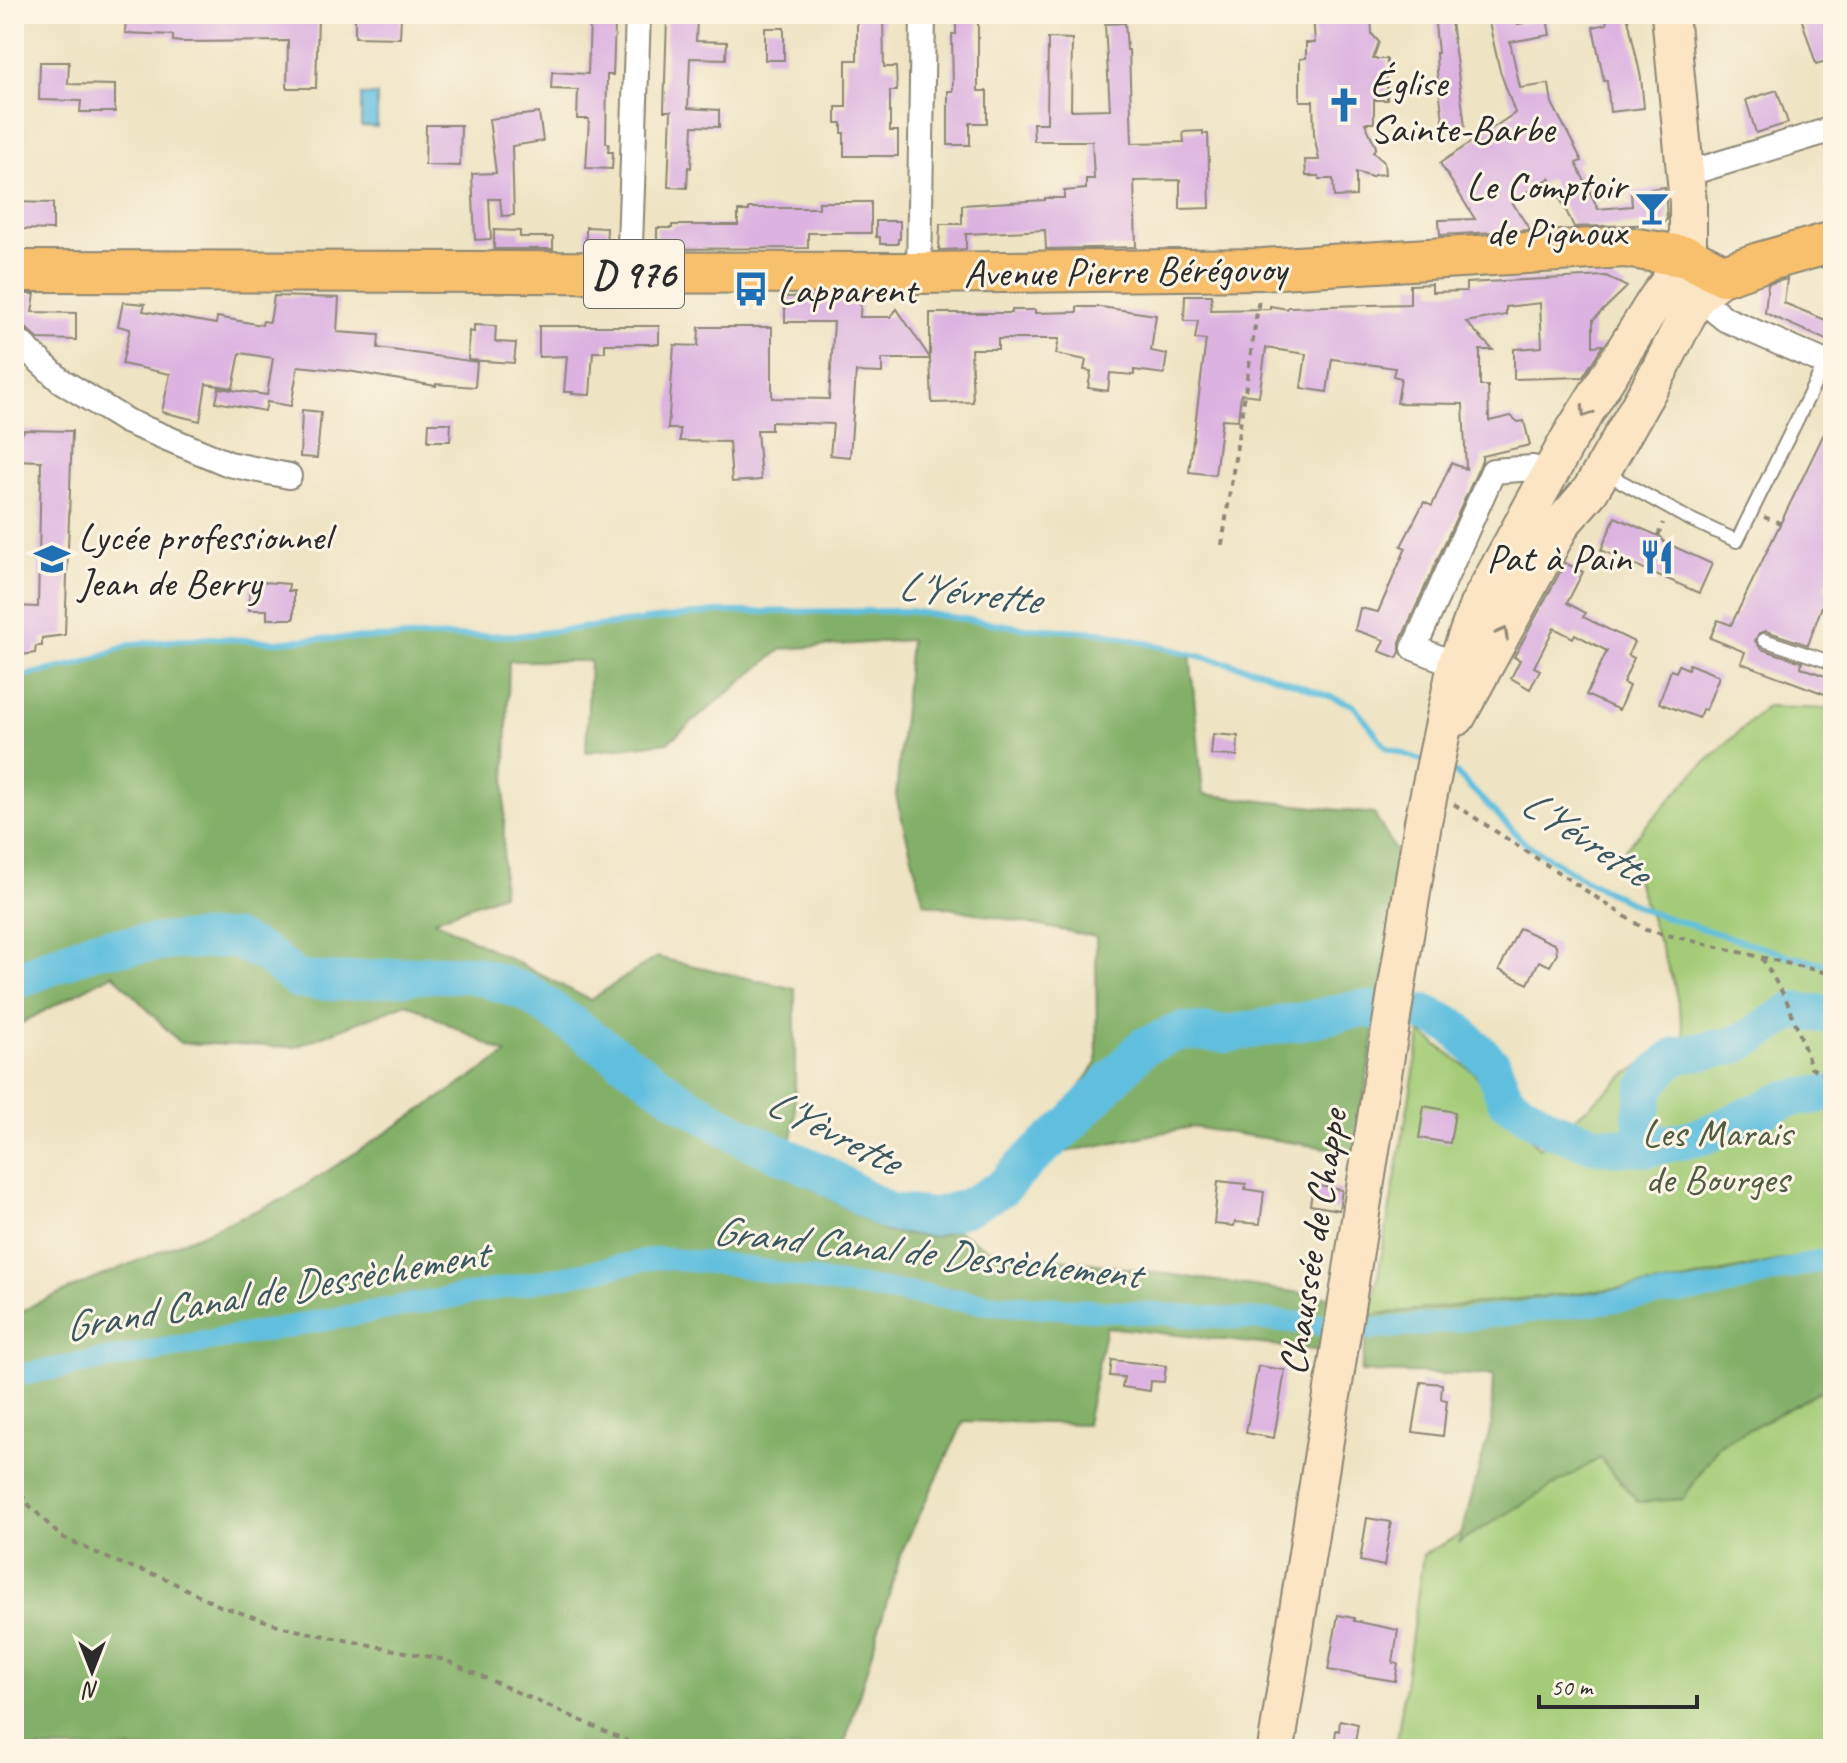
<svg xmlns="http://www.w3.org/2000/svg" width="1847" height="1763" font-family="Caveat,sans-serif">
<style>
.green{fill:#a4cc78;stroke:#687c52;stroke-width:2}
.forest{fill:#83b068;stroke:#576e4a;stroke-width:2}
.water{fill:#60bfde;stroke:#467584;stroke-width:2}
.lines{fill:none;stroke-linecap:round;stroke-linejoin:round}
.stream{stroke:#60bfde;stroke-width:6}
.canal{stroke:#60bfde;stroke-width:22}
.river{stroke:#60bfde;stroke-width:38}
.building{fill:#dcb2e1}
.lane-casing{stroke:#8c8776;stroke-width:16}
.street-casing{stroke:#8c8776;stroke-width:28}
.secondary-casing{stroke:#8c8776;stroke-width:40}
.primary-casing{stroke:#8c8776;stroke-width:44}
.path{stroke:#8c8776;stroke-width:4;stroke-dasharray:6 6;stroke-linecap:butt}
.lane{stroke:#fff;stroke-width:12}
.street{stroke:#fff;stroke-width:24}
.secondary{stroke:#fce5c4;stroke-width:36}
.primary{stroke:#f8bf6c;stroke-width:40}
.oneway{stroke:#948878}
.labels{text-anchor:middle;stroke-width:6;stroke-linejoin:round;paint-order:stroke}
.shield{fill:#fcf5e5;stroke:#6a6863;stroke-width:2}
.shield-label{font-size:38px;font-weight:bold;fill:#2b2b2b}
.poi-label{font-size:40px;fill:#2b2b2b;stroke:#fcf5e5;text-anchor:start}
.street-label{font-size:40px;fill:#2b2b2b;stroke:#fcf5e5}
.park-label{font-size:40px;fill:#4f5b42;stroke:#fcf5e5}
.water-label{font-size:42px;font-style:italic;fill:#3b5761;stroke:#fcf5e5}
</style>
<rect width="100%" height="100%" fill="#fcf5e5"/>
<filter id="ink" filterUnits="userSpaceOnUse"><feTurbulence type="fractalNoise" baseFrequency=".0125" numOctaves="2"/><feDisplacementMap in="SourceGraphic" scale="16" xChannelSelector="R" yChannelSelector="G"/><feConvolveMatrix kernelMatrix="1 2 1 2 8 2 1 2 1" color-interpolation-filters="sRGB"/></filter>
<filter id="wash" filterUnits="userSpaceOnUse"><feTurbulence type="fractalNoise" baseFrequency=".006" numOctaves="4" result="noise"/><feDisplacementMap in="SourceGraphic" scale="32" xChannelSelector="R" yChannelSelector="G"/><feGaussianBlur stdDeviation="1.8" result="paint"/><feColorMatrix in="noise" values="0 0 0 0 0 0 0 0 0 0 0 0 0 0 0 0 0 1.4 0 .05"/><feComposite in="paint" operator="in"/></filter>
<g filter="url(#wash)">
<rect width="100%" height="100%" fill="#eee3c2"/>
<path class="green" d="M1766,707l67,2v540l-160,34 -302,32 50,-282 51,38 67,77 89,-75 57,-35 -11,-54 -49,-135 69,-76z
M1833,1383v366h-437l27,-194 177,-97 38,44 45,-3 36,-54z"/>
<path class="forest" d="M816,610l93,1 117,17 75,4 89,21 13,141 171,20 28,48 -47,290 -164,-25 -161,32 67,-96 -1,-126 -172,-34 -28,-107 14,-156 -128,9 -114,93 -82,10 4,-91h-81l-7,233 -68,26 156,80 66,-43 139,32v129l-8,55 99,59 48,5 22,-7 32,19 343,48 -8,54 -217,-24 -20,97 -122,-3 -62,130 -59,198h-829v-432l21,-13 251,-106 221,-144 -100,-51 -112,44 -115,-4 -67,-69 -99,53v-349l69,-15 49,-19 80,-6 65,4 37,-3 209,-4 191,-23z
M1833,1249v136l-114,60 -36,54 -45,3 -38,-44 -141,84 32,-116 2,-51 -132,-3 10,-57 302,-32z"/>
<path class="water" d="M361,95h16v32l-16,-1z"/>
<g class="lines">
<path class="stream" d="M14,678l69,-15 49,-19 80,-6 65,4 37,-3 209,-4 191,-23 195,-1 117,17 75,4 159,39 93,34 34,43 37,13
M1445,769l11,4 69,70 60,37 64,32 144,45 33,7 7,-1"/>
<path class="canal" d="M14,1376l506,-91 138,-27 75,7 99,18 157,21 290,17 95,8 50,-4 289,-36 120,-32"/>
<path class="river" d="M14,981l81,-32 79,-8 60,-2 33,16 31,25 39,2 94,-8h41l54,18 157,110 61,36 75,33 69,41 44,5 33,-9 36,-19 29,-30 39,-34 75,-79 37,-15 46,3 76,-13 54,-12 67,4 30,14 38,37 14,36 43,28 45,16 27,3 27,1 55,-12 84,-37 46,-6
M1648,1148l-7,-32 5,-27 6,-10 16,-17 11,-7 54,-9 15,-7 44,-28 41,4"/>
</g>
<g id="blocks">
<path class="building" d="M857,14h26l1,53h12l1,24h-7v40h8v25h-54v-23h-2v-10h-6v-16h10v-47h11z
M956,14h22v77h9v32h-17v22h-22v-54h5l-1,-57h4z
M1313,14h58l1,20 7,8 -6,17h14v41h-13v23h-9l11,24 -3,5 11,10 1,12 -11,1 -2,2 -16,-5v24l-22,1 -1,-18h-14v-3h-13l-1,-16h14l-5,-25 -1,-34h-13v-42l6,-1v-15h9z
M1434,14h16l15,112 -21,2 -7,-56 -1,-19h2z
M1487,14h29l2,10 29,-6 3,17 -40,7 10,46 29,-4 3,19 30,58 -6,2 22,46 34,-3 -1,-14 34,-5 2,32 -5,5 -88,3 -24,-49 -38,24 18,28 -90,5 -1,-15 36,-1 -35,-56 75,-50 -15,-42z
M1605,14h22l14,64 3,30 -34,4 -3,-31h-3l-11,-54 14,-3z
M1800,14h21l12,37v8l-17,5z
M126,17l192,1 -2,70h-29l1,-47 -107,1 -8,-1v-6l-48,-2z
M355,17h46l-1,21 -45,-1z
M667,17l30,1 -1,23 31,1 -1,17 -36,-1 -2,50 31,2v17l-26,-1 -2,42 -3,-1 -1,21 -19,-1 3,-76h-7z
M590,22l25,1 -2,52h-6l-1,68h3l-1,9h5l-1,17 -26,-1 3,-49h-12l1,-29 -27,-1 1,-17 36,2z
M1125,23l2,27h2l3,93 52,-1 -1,-10 20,-1v3h5l2,74 -30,1v-29l-46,1 2,66 -90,2 -1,-19 -79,4v15l-27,1 1,-26h22v-19l83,-5v-2h19v-7l22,-2v-10h8l-2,-38h-58l-1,-18h14l1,-85 24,1 -1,71 39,-1 -5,-85z
M765,28h19v32h-19z
M40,62h29l-1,22 47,1v27h-35l1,-11 -42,-1z
M1777,90l11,33 -32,10 -10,-33z
M539,113l4,28 -31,5 2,69 -12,1 -2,-17h-11l2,40 -16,1 -3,-66 24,-1 -7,-54z
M426,125h35l-1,41 -35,-1z
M14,202l39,1v27l-31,-1v-6h-8z
M819,202h52v31h-63v15l-151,1v-21h15v-3h66v-14h11v-3h70z
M876,221h24v18h-2v5h-18v-7h-4z
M586,227l21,1 -1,21h-20z
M494,230l26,1v6h33v12h-59z
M1606,276l21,11 -34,33v26l10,-1 -20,32 -69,2v-30l28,-2 -2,-44 -34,4v8l-40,7 27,28h-13v36h8l1,35 22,-5 7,6 6,-1 6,24 -48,11v5l-82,181v10l-3,6 -18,-7 5,-11 -29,-10 5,-22 18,4 28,-64 -5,-2 23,-44 8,4 19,-43 15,6 -3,-65 -66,-1 4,-25 -8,-2 2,-8 -63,-9 -5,33 -26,-4 5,-34 -40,-6 -7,48 -18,-2 -3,26 -16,-1 -7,56 -26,-3 17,-132 -11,-1 3,-18h-14l1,-26h27l-2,15 60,-1v-3l17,3 1,-2 122,-3v-19l22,-1v8l34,-1v-8z
M1787,279l-3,24 49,20v20l-68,-30 3,-29z
M14,294h21l-3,18 44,1v27l-38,-1 -14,-13 -9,-4z
M274,296l65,2 -2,34 42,3 -1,13 99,14 -2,25 -39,-3v2l-88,-15 -50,-5 -7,40 -24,-4 -2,9 -49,-9 3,-14 48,7 6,-37 -33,-5 -7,35 -27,-4 -6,37 -38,-9 8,-38 -48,-10 8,-35 -12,-3 5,-24 22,2 -2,7 73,13 1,-7 45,8 1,-4 7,1z
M785,297h76l-1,20h30l7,-8 33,49v-45h82v-3h23v3l42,-1v-5h24l55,8 -5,36 16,3 -3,20 -30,-4v5l-24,-2 -2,18 -20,-3 3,-17 -7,-1 2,-10 -30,-6 3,-15h-61v10h-27l2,53 -41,1 -2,-44h-48v14l-26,-1 -6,85 -20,-2 3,-31 -62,-2v8h-14l4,50 -29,2 -3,-40 -49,-1v-12h-12l6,-84 24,1 1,-19h73v71l57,1 5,-77h-49z
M474,325l22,1 -1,16 21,1 -2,20 -46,-3 1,-29 5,1z
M539,326h120v18h-54v8h-12l-3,43 -18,-1 1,-2h-9l3,-36 -28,1z
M302,410l19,2 -4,46 -17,-1z
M1833,415v155l-9,18 9,5v19l-11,-6 -14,39 -42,-14 -7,2 -4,8 6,8 41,13 -1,5 21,8 11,1v21l-92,-34 4,-11 -35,-14 8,-18 13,5 4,-8z
M429,423h22l-1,18h-22z
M24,430l48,1 -7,204 -23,3v8h-6l-1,7 -21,3v-50l24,1 3,-146 -27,-1v-10z
M1615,517l46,20 3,5 48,22 -13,29 -98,-43z
M1565,563l18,9 -16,31 19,10 -3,4 51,25 -6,13 6,3 -11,25 6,3 -10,24 -33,-15 21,-44 -32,-17 -2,4 -19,-10 -20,39 6,3 -10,19 -19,-11 9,-18 -6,-3z
M250,581l39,3 -1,7h6v28h-27v-9h-18z
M1689,664l30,12 -13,34 -4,-1 -3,9 -40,-15 12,-33 5,2 3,-7 9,4z
M1213,734l25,2 -1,20 -26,-1z
M1519,928l37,17 1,9 -7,12 -11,-5 -11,23 -29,-14z
M1424,1106l31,6 -5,31 -31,-5z
M1218,1181l28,3 -1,5 19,3 -4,32 -25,-2 -1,4 -20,-2z
M1313,1185l29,5 -3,20 -29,-5z
M1112,1360l54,6 -2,16 -13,-1 -1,10 -28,-4 2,-10 -14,-1z
M1258,1366l27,4 -11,68 -28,-5z
M1421,1382l21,2 -1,15 6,1 -4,36 -30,-4z
M1367,1518l24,4 -7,44 -24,-5z
M1338,1615l16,3v3l44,9 -5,33 5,1 -3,17 -67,-11z
M1340,1720l18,4 -4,25h-20l2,-19 3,1z"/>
</g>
</g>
<g filter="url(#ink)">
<use href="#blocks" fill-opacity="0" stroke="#8c8776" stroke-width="2"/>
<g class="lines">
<g class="lane-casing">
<path id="lane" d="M1604,472l83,46 50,23 88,-178
M1764,640l69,23"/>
</g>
<g class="street-casing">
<path id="street" d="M1686,174l147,-45
M919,273l4,-259
M629,274l9,-260
M1697,296l28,23 108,47
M14,337l46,43 66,41 103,43 60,12
M1470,672l-25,-12 -31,-12 79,-177 40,-3 15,9"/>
</g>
<g class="secondary-casing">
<path id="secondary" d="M1670,14l18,189v54l5,22
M1457,717l106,-195 27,-31 12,-20 58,-102 37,-73 27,-21
M1276,1749l147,-927 33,-157 22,-60 92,-168 87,-139 31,-41"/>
</g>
<g class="primary-casing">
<path id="primary" d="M14,271l905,2 344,-4 362,-22 63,10 36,18 35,-12 74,-21"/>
</g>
<path class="path" d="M1764,517l16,6
M1658,536l5,-13
M1222,545l37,-246
M1454,804l192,126 178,42h9
M1762,958l24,41 12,30 13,39 14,6h8
M14,1484l15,21 31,31 54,25 50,17 56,28 70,23 155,31 200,89"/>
<use href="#lane" class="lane"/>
<use href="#street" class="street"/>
<use href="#secondary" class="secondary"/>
<use href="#primary" class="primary"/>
</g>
<defs><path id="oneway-chevron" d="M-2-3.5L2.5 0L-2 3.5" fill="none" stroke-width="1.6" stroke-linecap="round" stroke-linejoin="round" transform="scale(2)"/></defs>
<g class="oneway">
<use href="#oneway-chevron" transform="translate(1586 412) rotate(122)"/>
<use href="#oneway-chevron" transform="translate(1503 633) rotate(-61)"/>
</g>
</g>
<defs>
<g id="church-bare" transform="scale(2.76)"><path d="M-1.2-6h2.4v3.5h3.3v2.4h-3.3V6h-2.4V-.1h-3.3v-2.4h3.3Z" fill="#1f6fb2" stroke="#fcf5e5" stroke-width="2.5" paint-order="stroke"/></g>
<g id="bar-bare" transform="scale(2.76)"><path d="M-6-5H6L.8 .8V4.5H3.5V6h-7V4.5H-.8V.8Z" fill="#1f6fb2" stroke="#fcf5e5" stroke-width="2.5" paint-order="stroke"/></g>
<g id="bus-bare" transform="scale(2.76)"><path d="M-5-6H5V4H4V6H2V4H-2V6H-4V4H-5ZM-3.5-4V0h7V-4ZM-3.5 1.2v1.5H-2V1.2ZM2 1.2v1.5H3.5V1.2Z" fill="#1f6fb2" stroke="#fcf5e5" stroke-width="2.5" paint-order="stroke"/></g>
<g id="restaurant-bare" transform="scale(2.76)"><path d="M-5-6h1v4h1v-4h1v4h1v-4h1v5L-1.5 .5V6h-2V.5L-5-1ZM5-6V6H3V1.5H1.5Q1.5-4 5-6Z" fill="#1f6fb2" stroke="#fcf5e5" stroke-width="2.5" paint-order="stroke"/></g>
<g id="school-bare" transform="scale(2.76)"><path d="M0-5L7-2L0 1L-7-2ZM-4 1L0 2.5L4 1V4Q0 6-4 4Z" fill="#1f6fb2" stroke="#fcf5e5" stroke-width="2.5" paint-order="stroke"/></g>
</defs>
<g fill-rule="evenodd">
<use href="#church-bare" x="1344" y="105"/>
<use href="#bar-bare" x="1652" y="208"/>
<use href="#bus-bare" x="751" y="289"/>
<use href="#restaurant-bare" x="1657" y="557"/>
<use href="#school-bare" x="52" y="559"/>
</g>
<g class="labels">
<rect class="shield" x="584" y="240" width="100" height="68" rx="6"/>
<g class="shield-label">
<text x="634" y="287">D 976</text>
</g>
<g class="poi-label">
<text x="1370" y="96">Église<tspan x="1370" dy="46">Sainte-Barbe</tspan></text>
<text x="1626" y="199" text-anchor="end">Le Comptoir<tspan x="1626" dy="46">de Pignoux</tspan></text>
<text x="777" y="303">Lapparent</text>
<text x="78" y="550">Lycée professionnel<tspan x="78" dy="46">Jean de Berry</tspan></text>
<text x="1631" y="571" text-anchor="end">Pat à Pain</text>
</g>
<g class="street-label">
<text transform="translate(1125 270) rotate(-1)" y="14">Avenue Pierre Bérégovoy</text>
<text transform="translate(1312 1242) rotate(-81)" y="14">Chaussée de Chappe</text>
</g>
<g class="park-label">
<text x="1717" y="1146">Les Marais<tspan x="1717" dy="46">de Bourges</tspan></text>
</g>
<g class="water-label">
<text transform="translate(969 591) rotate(6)" y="15">L'Yévrette</text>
<text transform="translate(1586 836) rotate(33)" y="15">L'Yévrette</text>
<text transform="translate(834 1130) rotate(27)" y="15">L'Yèvrette</text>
<text transform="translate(926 1251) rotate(6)" y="15">Grand Canal de Dessèchement</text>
<text transform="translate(275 1289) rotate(-10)" y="15">Grand Canal de Dessèchement</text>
</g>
</g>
<rect width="1847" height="1763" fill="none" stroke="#fcf5e5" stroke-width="48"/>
<g transform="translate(92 1671) rotate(180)" stroke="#fcf5e5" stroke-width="6" paint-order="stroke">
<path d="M0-6L14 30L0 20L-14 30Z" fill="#2b2b2b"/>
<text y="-12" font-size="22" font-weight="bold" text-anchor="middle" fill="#2b2b2b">N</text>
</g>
<path d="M1539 1695v12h158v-12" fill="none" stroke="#2b2b2b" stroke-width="4"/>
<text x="1551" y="1695" font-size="24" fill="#2b2b2b" stroke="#fcf5e5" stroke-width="6" paint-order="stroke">50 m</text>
</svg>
